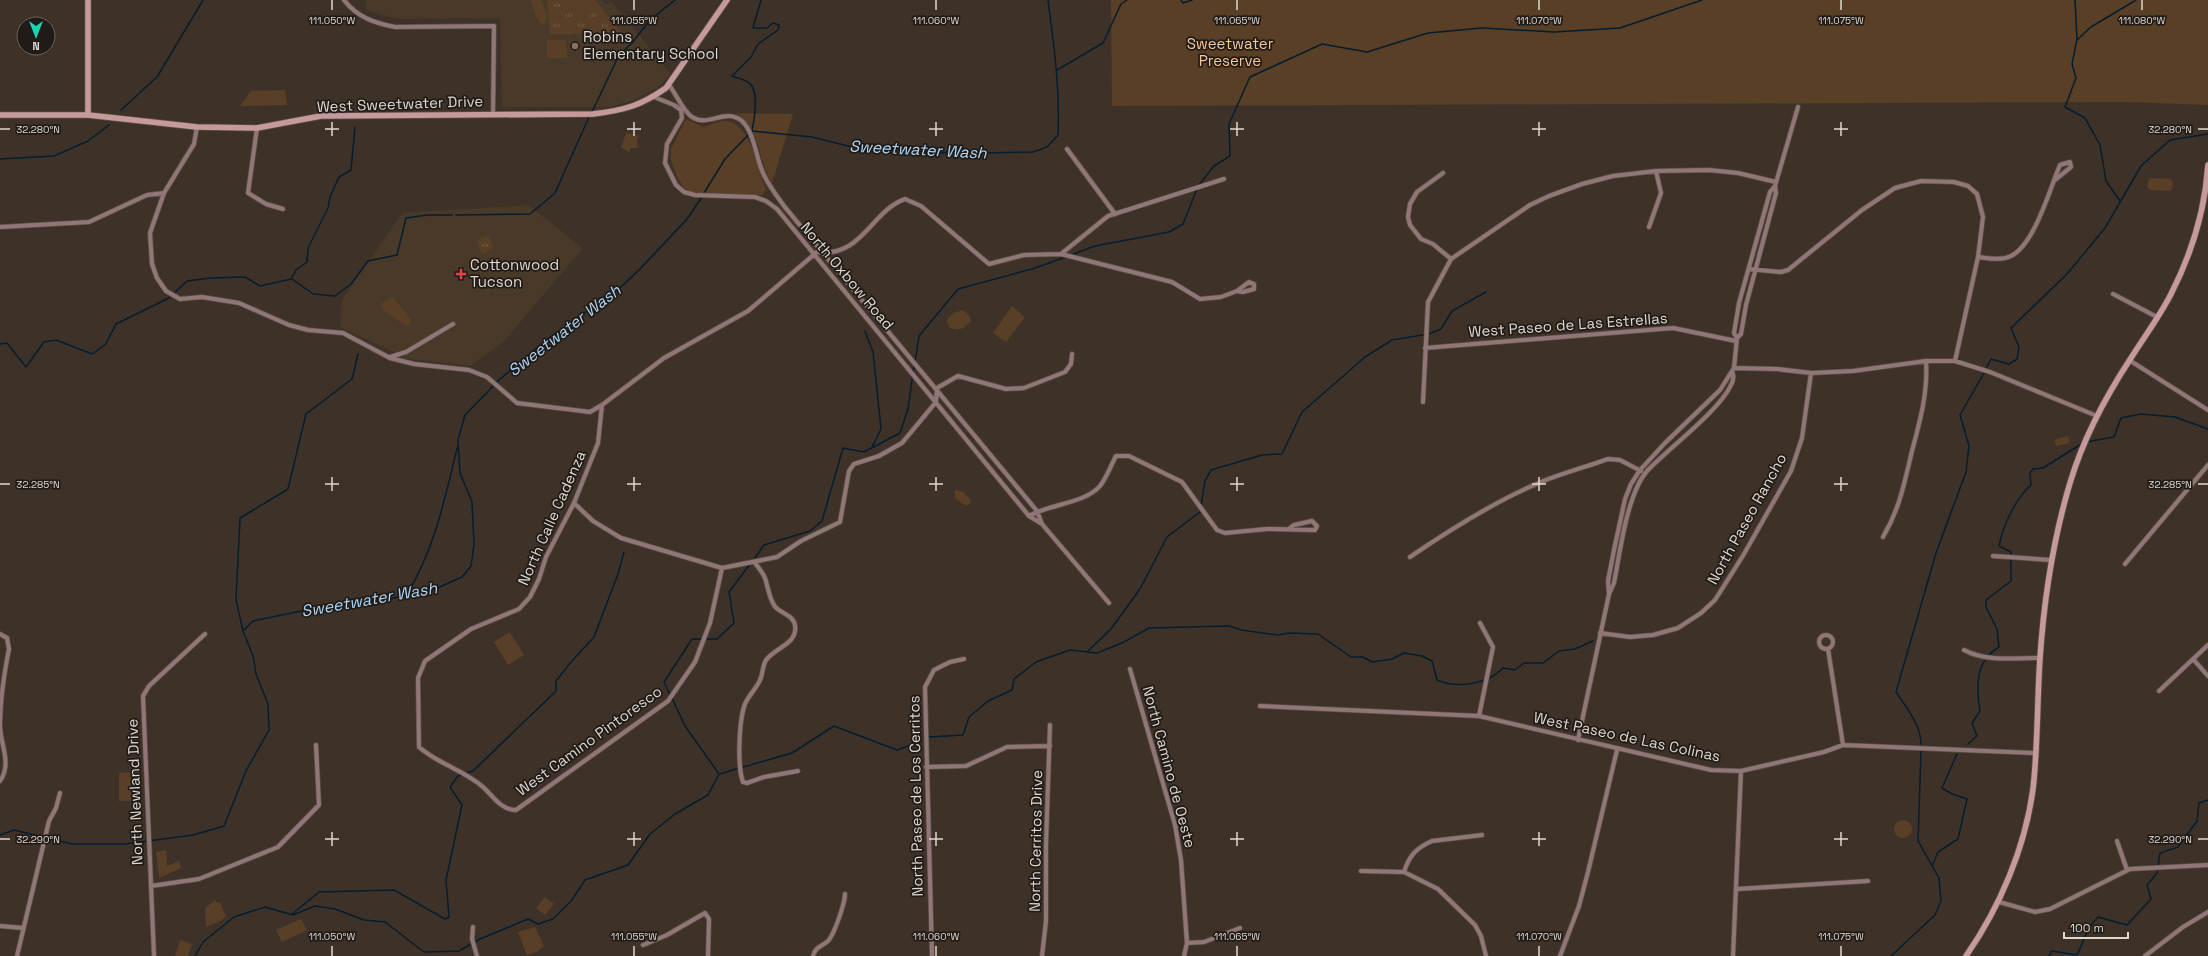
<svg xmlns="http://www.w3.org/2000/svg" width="2208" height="956" font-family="'Space Grotesk',sans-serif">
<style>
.built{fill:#493929}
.grass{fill:url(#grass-tufts)}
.park{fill:#583f26}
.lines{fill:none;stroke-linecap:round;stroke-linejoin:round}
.stream{stroke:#041d2f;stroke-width:1.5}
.street-casing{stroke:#5b5046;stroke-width:5.5}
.secondary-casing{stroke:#5b5046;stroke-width:7}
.street{stroke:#917677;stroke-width:4}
.secondary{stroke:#c6999d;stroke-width:5.5}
.ticks{fill:none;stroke:#dfd8d1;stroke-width:1.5}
.education-dot{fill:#8d6e63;stroke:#211b17;stroke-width:1.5}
.health-dot{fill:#e0444e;stroke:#211b17;stroke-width:1.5}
.labels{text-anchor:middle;stroke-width:3.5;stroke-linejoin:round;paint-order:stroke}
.poi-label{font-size:15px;fill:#dfd8d1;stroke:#211b17;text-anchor:start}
.park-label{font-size:15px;fill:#fbc797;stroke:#211b17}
.street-label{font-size:15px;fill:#dfd8d1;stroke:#211b17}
.water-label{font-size:16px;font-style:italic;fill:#add7f9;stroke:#211b17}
.ticks-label{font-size:10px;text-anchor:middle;fill:#dfd8d1;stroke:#211b17;stroke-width:3.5;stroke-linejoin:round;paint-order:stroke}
</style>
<defs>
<pattern id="grass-tufts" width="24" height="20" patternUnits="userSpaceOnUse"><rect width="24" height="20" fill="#583f26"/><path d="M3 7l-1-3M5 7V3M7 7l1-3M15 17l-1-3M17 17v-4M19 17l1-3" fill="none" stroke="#705a44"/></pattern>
</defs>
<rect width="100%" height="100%" fill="#3e3228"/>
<path class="built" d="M366,0h236l4,5 5,-4 60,73 -13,13 -24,13 -25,7h-107l-2,-89 -104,1 -30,-9z
M528,205l55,43 -78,92 -34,26 -62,-7 -69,-32 2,-27 60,-87z"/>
<path class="grass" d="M547,0h48l27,33 -72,1z
M489,236l4,12 -11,7 -5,-13 5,-5z"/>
<path class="park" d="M531,0h10l6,15 -2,9 -3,1 -6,-8z
M562,0h27l6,8 -15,13z
M1111,0h1097v105l-81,-3 -1015,4z
M547,40h19l1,18h-20z
M285,90l2,15 -47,1 11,-15z
M736,113l57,1 -21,69c-16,-25 -9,-51 -36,-70z
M686,119l17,8c7,-2 18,-7 24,-6 25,4 30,49 39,68l-3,6 -68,-2 -11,-5 -6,-9 -7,-19v-11z
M626,133l13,3 -2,3 1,9h-8v4l-9,-4z
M2149,178l22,1 2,4 -2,8 -21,-1 -3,-3z
M391,297l3,1 17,22 -2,6h-3l-24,-17 -1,-5z
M1012,306l13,11 -19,25 -13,-9z
M963,310l6,5 2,6c-6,8 -14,11 -22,6l-2,-6c3,-7 9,-9 16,-11z
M2068,436l2,7 -14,3 -2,-6z
M955,490l9,2 7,9 -1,3 -4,2 -11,-8z
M510,632l14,23 -16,10 -14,-23z
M131,766h7l1,35h-20v-28l12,-1z
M1894 829a9 9 0 1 1 18 0a9 9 0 1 1-18 0Z
M166,850l1,16 12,-5 2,7 -22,10 -3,-26z
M545,897l9,7 -9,11 -9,-7z
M215,900l2,3 3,-1 6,15 -8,5 -12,5 -1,-19z
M301,919l6,11 -25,12 -6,-12z
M535,927l9,19 -7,6 -10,3 -9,-23z
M180,940l12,4 -4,12h-13z"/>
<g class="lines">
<path class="stream" d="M1181,0l2,3 9,-3
M2075,0l2,39 -5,25 4,14 -11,29 20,11 15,27 6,36 14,20
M2077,40l14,-13 45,-27
M1057,70l46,-27 18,-39 6,-4
M121,110l36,-33 46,-77
M592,112l27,-57 13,-12 18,-23 25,-20
M752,131c2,-11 8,-41 -3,-48 -4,-4 -12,-5 -17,-7l19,-19 7,-13 20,-14 1,-5 -6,-2 -6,5h-14l8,-28
M0,159l54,-3 34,-15 21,-16
M1198,186l16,-20 16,-10 -1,-32 21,-47 72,-33 45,8 61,-19 54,-5 72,4 66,-4 82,-28
M704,193l21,-34 27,-28 60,6 40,10h24l65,6 25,-3 18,3 49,-1 14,-5 11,-12c2,-47 -4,-89 -10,-135
M456,215l74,-1 25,-21 34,-76
M1071,255l24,-9 74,-14 14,-8 14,-35
M292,279l21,15 22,2 16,-12 17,-23 29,-6 9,-37 21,-3h25
M865,331l8,21 8,77 -9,18
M0,344l7,-1 19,24 18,-25 12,-2 36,14 13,-9 11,-21 53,-26 18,-17 23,-3 35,-1 15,9 31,-7 5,-9 11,-8 1,-14 20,-40 2,-11 9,-20 12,-7 4,-43
M915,362l4,-26 39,-47 74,-20 34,-12
M1987,367l4,-8 18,5 8,-5 2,-12 -8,-19 56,-54 38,-46 36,-62 29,-26 38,-6
M2086,442l28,-5 7,-19 20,-4 34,3 33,12
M1201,506l4,-25 6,-11 51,-15 20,-1 20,-42 63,-55 27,-17 37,-6 12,-5 11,-18 34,-19
M753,561l11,-16 46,-14 12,-10 21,-73 21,4 36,-19 8,-24 6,-43
M407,594c28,-45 38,-97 51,-149
M243,631l-7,-31 4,-82 48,-29 18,-75 46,-35 6,-25
M1088,651l23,-22 29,-40 27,-52 33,-25 1,-2
M670,695l-6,-13 28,-43h25l17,-16 -5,-31 21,-28
M672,698l13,28 34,48
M929,737l34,-2 6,-18 19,-16 24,-11 2,-11 22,-17 34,-12 27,3 25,-10 27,-15 80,-2 12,4 37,5 10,-2 30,1 33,23h12l9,5 20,-3 12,-6 18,3 10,5 5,19c20,9 51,4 66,-12l12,2 9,-7h19l16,-12 16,-2 18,-8
M1921,744c0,-19 -15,-37 -25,-52l40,-139 30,-81 3,-26 -9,-31 24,-42
M1968,744l9,-8 -5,-13 8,-12c-4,-24 -5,-50 19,-64l-2,-18 -11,-22v-7l25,-19v-29l-12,-6c4,-20 16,-47 32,-61l-1,-12 3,-4 10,-1 40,-25
M465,773l8,-2 83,-80v-10l15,-19 23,-25 24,-63 6,-22
M0,835l14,-5 58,14h53l68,-9 31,-9 22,-55 23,-41 -1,-26 -12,-30 -3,-18 -10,-25 10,-10 67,-14 80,-10 35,-8 27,-12 9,-11 3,-22 -2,-42 -12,-29 -2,-33 7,-25 34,-35 46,-39 76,-54 20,-19 46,-49 15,-22
M1932,866l6,-14 20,-13 9,-40 -15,-5 -10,-6 15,-34
M291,915l28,-23 75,-2 51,29 4,-2 -3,-37 16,-75 -12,-18 8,-11 4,-1
M195,956l8,-14 31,-25 31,-10 28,8 22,-9 20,3 29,11 21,2 39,30 35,-1 21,-12 48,-20 10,5 15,-5 19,-19 13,-20 43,-15 22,-31 25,-20 33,-19 11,-21 73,-21 42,-27 63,24 24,-9
M1891,956l44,-41 6,-14 -2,-23 -21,-37 3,-90
M2049,956l3,-5 25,4c7,-14 10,-28 21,-38l29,8 24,-26 -4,-14 10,-12 3,-20 18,-6 19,-26 2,-18 9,-3"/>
<g class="street-casing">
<path id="street" d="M344,0c13,17 30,23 51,27l99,-1 -1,88
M669,85c8,10 13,25 23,32 17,11 33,-10 50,4 13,12 14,39 22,54 5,11 13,21 20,31l253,305 5,13
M654,97l20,8 7,5 1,8 -15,26 -2,19 11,22 8,7 11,3 60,2 11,4 11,8 252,307 13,8 67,79
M197,127l-3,17 -30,49 -14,40 2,31 5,14 9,13 14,8 22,-2 37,6 50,22 19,5 35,3 47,25 24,6 55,6 18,7 30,26 73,9 12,-7 62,-47 84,-47 69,-59c45,6 54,-41 88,-53l16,7 68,58 35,-9 37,-1 111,28 28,17 21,-2 16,-6 12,-9 5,2v5l-11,3 -6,-1
M257,128l-9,65 18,11 17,5
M1067,149l48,65
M1443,173l-26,19 -7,12 -2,13 2,8 11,14 12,5 18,15
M0,227l89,-5 58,-27 17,-2
M1649,227l12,-34 -5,-22
M1061,254l47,-38 116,-37
M1978,257c10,1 23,4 33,-1 24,-12 39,-68 49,-91l10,-3 1,5 -16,13
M1749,269l32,3 7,-2 74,-60 33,-22 26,-7 33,1 14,4 9,8 6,23 -5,40 -23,104
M2113,294l44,23
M1737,338l-3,-5 5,-30 31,-111 5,-6 23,-79
M1425,348l248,-20 63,13
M390,357l16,-5 47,-28
M2129,360l79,50
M1734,368l43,1 34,4 42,-2 73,-10h29l35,11 107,44
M1423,402l5,-100 23,-43 79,-54 19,-9 33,-12 31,-8 43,-5 53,-1 29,3 38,9
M602,405l-4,38 -24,60 -28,54 -7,22 -9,18 -11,12 -48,20 -46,32 -7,17 1,69c19,17 45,23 64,40 10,9 18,23 33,23l152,-109 27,-39 15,-39 12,-55
M574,503l19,18 28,17 101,30 55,-11 24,-16 39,-19 9,-51 5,-7 25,-8 23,-13 34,-41 1,-14 21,-12 48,13 18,-1 41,-16 6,-8 1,-10
M1029,516c20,-12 55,-12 71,-30 7,-9 11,-21 16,-30h13l53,26 35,48 8,3 42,-4 48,1 2,-4 -5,-5 -18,4 -4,3
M1883,537c17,-29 21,-53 29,-86 8,-30 16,-58 14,-90
M1993,556l58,4
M1410,557c41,-28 85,-56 131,-75 22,-9 45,-15 67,-23l12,1 21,11
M755,563c4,5 8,10 10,15 3,9 4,19 9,27 4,8 19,9 21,20 3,19 -19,22 -29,35 -4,7 -3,14 -6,20 -4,9 -11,15 -15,24 -6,16 -8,62 -2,78l4,1 17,-6 34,-6
M2125,564l83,-99
M1609,594l-1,-13 6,-31 11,-51 6,-15 9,-14 25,-27 55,-53 14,-22 3,-30 4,-4 5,-29 30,-112 -1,-7
M1600,633l30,4 23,-2 25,-7 23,-15 14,-13 29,-46 47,-83 11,-33 9,-65
M0,634l7,4 2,11c-5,25 -9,53 -9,78 1,19 12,37 0,54
M1819 642a7 7 0 1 1 14 0a7 7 0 1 1-14 0Z
M1828,649l15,96
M1964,650c22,12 51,8 76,8
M2193,659l15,17
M1130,669l45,156 6,35 6,83 -3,13
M2159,691l49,-46
M1260,706l219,10 232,54 30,1 83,-19 19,-7 192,8
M1479,716l14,-69 -13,-24
M1578,740l31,-146 5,-11c6,-30 13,-91 34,-113 21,-22 72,-60 83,-85 3,-5 3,-9 1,-14
M926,767l40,-1 41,-19 43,-1
M2117,841l10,29
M1361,871l43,1 34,17 37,36 6,11 5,20
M1404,872c5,-16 12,-24 28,-31l50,-6
M151,886l48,-7 79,-32 41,-42 -3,-60
M1737,889l131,-8
M1999,902l36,10 15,-3 80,-40 78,-4
M0,926l23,2
M473,927l-1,12 5,17
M1187,943l17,-1 36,-14
M643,945l24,-10 38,-22 4,6 -1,37
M17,956l32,-135 7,-13 4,-15
M154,956l-11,-260 6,-10 56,-52
M813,956c2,-9 8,-9 15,-15 6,-6 17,-38 17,-47
M932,956l-7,-269 9,-17 16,-8 14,-3
M1042,956l4,-35v-76l4,-120
M1560,956l19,-50 9,-34 29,-122
M1733,956l8,-185
M2145,956l38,-29 25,-15"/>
</g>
<g class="secondary-casing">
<path id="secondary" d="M0,115h88l109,12 60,1 64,-12 272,-2c32,-4 47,-8 73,-26l61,-88
M88,115v-115
M1966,956c34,-49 59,-108 67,-167 5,-43 4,-88 7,-131 4,-59 13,-118 30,-175 13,-44 36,-87 61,-125 13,-21 29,-42 40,-64 21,-41 34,-84 37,-129"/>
</g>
<use href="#street" class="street"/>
<use href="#secondary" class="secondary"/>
</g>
<path class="ticks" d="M332,0v10M634,0v10M936,0v10M1237,0v10M1539,0v10M1841,0v10M2142,0v10M332,122v14M634,122v14M936,122v14M1237,122v14M1539,122v14M1841,122v14M0,129h10M325,129h14M627,129h14M929,129h14M1230,129h14M1532,129h14M1834,129h14M2198,129h10M332,477v14M634,477v14M936,477v14M1237,477v14M1539,477v14M1841,477v14M0,484h10M325,484h14M627,484h14M929,484h14M1230,484h14M1532,484h14M1834,484h14M2198,484h10M332,832v14M634,832v14M936,832v14M1237,832v14M1539,832v14M1841,832v14M0,839h10M325,839h14M627,839h14M929,839h14M1230,839h14M1532,839h14M1834,839h14M2198,839h10M332,946v10M634,946v10M936,946v10M1237,946v10M1539,946v10M1841,946v10"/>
<circle class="education-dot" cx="575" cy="46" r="4"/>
<path class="health-dot" d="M459 268h4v4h4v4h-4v4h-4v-4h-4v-4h4z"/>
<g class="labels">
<g class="poi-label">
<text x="583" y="42">Robins<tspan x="583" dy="17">Elementary School</tspan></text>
<text x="470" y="270">Cottonwood<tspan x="470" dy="17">Tucson</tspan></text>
</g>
<g class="park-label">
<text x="1230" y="49">Sweetwater<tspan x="1230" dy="17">Preserve</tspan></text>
</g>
<g class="street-label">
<text transform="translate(400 104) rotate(-2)" y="5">West Sweetwater Drive</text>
<text transform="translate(847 276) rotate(50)" y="5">North Oxbow Road</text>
<text transform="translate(1568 325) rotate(-4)" y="5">West Paseo de Las Estrellas</text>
<text transform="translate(552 518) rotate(-66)" y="5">North Calle Cadenza</text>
<text transform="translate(1747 519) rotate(-61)" y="5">North Paseo Rancho</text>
<text transform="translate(1627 737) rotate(12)" y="5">West Paseo de Las Colinas</text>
<text transform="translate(589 741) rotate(-36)" y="5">West Camino Pintoresco</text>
<text transform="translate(1169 767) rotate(75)" y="5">North Camino de Oeste</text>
<text transform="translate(135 792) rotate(-92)" y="5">North Newland Drive</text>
<text transform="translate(916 796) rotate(-91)" y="5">North Paseo de Los Cerritos</text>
<text transform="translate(1036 841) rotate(-89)" y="5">North Cerritos Drive</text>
</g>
<g class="water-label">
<text transform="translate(918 149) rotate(3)" y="6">Sweetwater Wash</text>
<text transform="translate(564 330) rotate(-38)" y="6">Sweetwater Wash</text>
<text transform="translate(369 599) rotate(-10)" y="6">Sweetwater Wash</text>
</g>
</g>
<g class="ticks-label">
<text x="332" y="24">111.050°W</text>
<text x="634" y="24">111.055°W</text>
<text x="936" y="24">111.060°W</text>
<text x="1237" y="24">111.065°W</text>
<text x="1539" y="24">111.070°W</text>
<text x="1841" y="24">111.075°W</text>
<text x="2142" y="24">111.080°W</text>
<text x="2170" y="133">32.280°N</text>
<text x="38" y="133">32.280°N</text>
<text x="2170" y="488">32.285°N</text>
<text x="38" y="488">32.285°N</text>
<text x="2170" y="843">32.290°N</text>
<text x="38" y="843">32.290°N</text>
<text x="332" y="940">111.050°W</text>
<text x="634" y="940">111.055°W</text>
<text x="936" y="940">111.060°W</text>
<text x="1237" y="940">111.065°W</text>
<text x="1539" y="940">111.070°W</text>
<text x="1841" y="940">111.075°W</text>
</g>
<g transform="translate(36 36) rotate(180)"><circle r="19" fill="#211b17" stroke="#6d6761"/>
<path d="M0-3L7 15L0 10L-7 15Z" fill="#18d5b2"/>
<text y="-6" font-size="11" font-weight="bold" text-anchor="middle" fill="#dfd8d1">N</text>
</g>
<path d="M2064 932v6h64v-6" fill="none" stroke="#dfd8d1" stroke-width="2"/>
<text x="2070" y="932" font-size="12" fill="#dfd8d1" stroke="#211b17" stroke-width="3" paint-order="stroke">100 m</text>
</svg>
